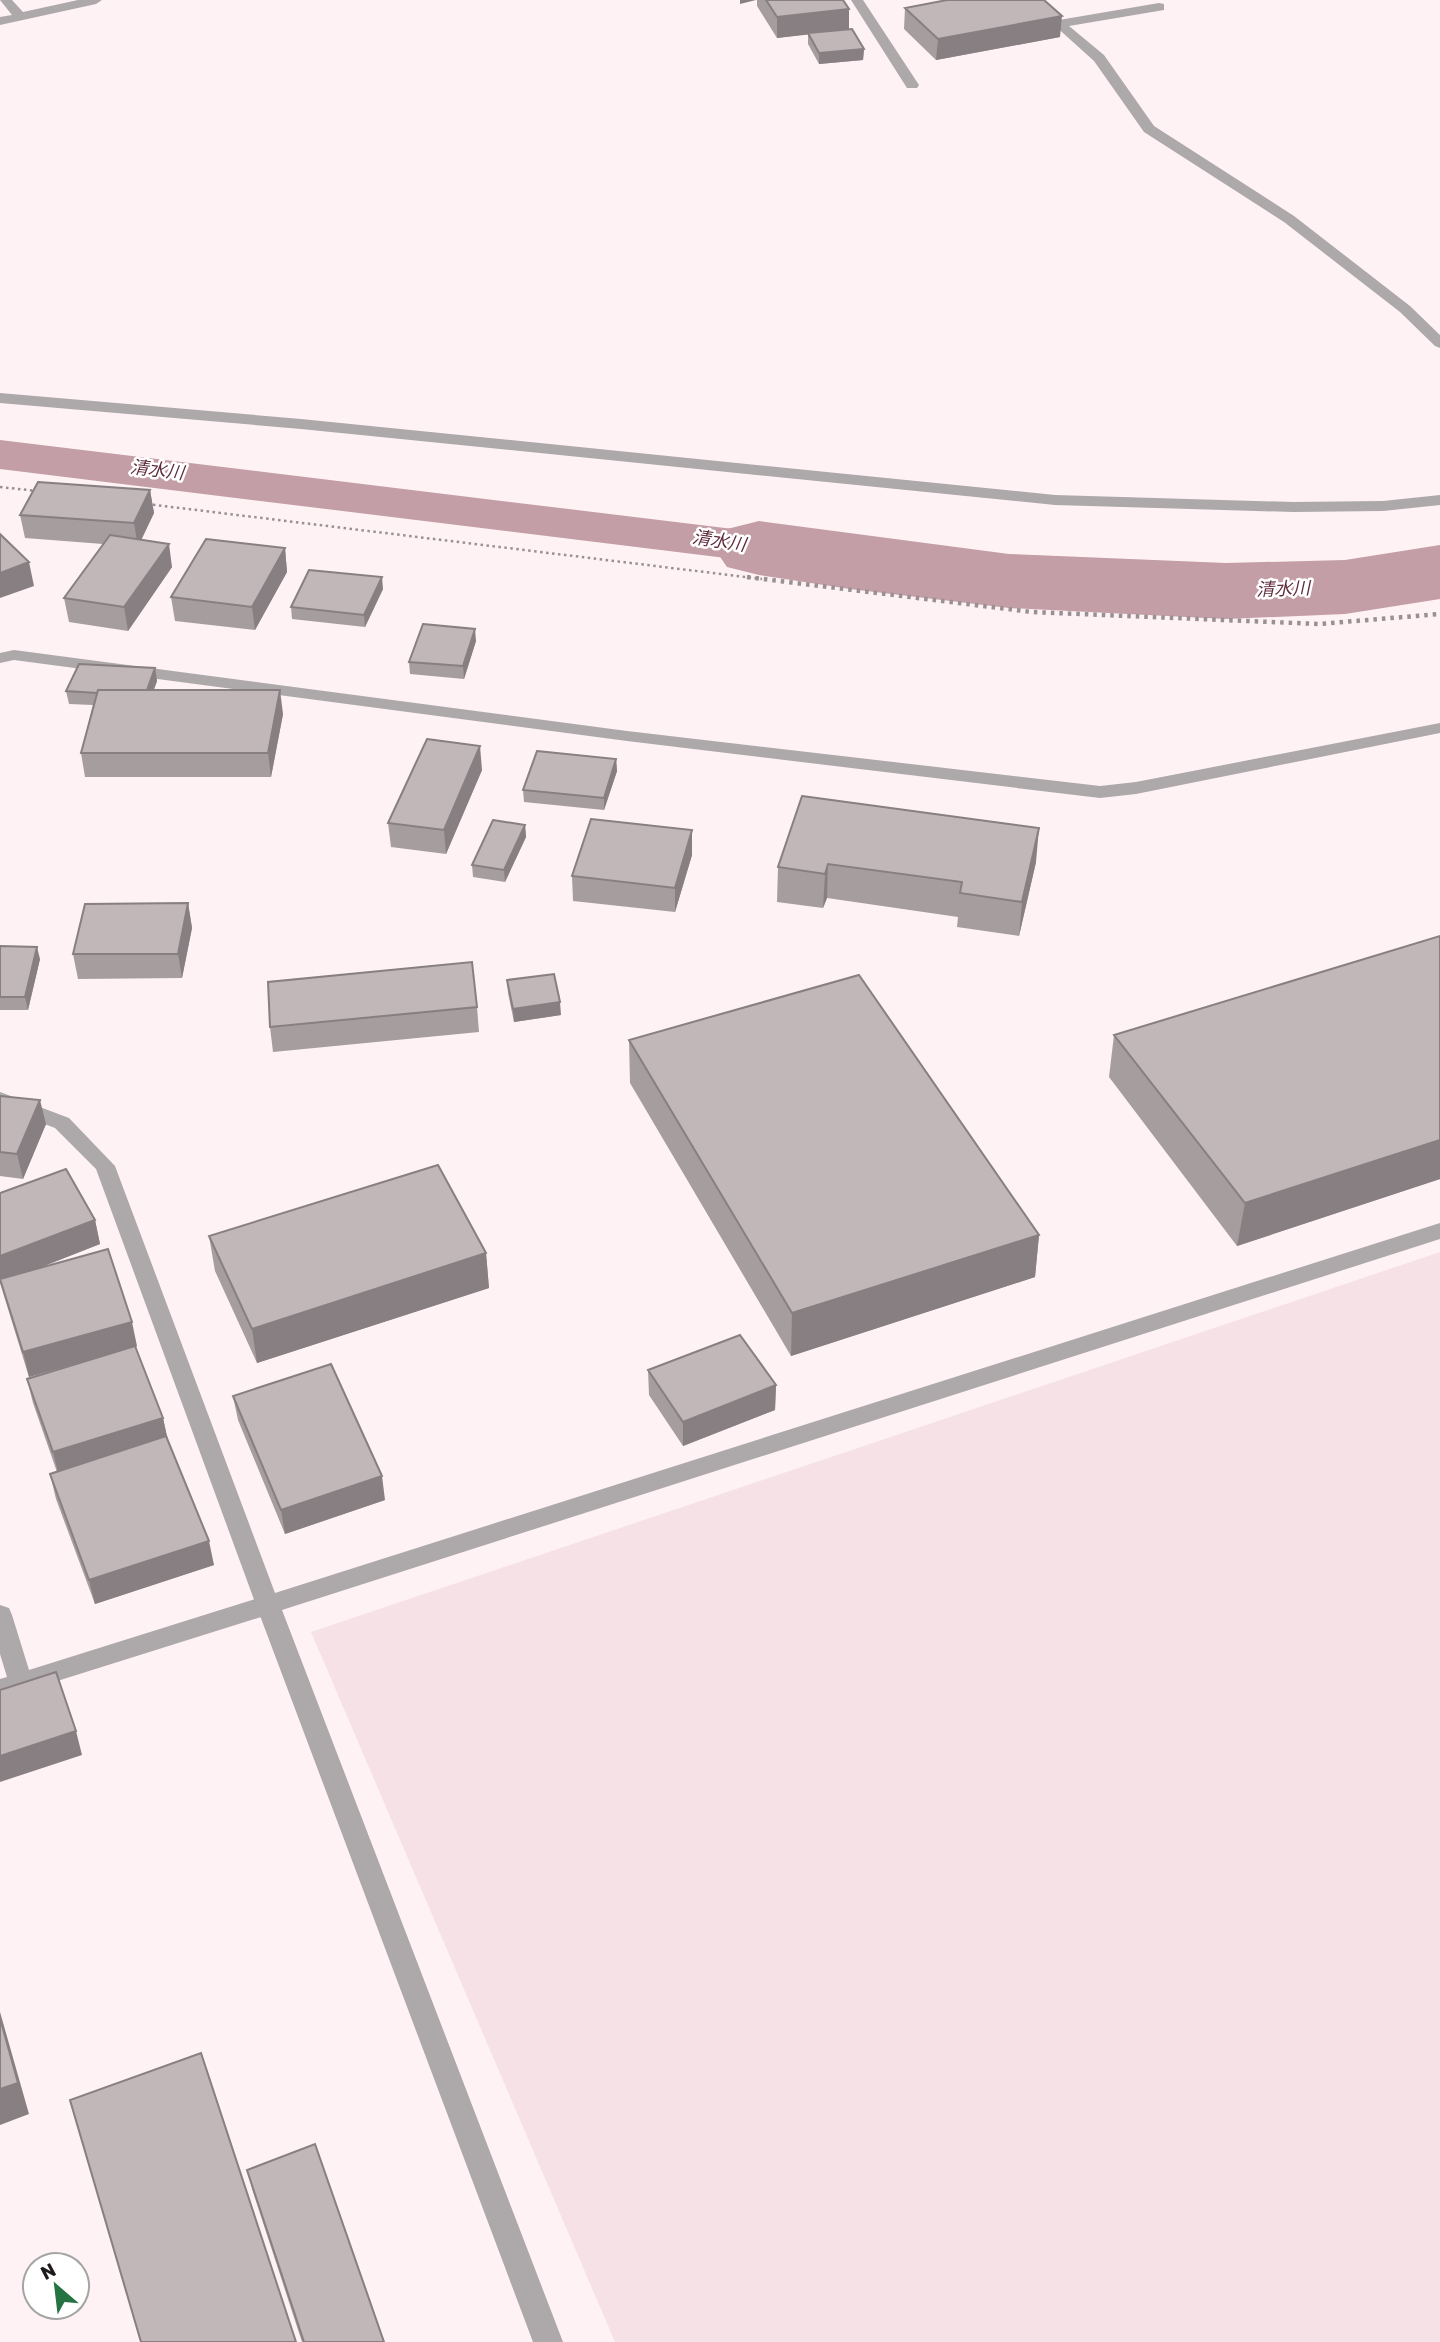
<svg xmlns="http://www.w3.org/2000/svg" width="1440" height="2342" font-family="Rubik,'Noto Sans JP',sans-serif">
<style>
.built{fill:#f6e2e6}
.water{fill:#c39ea7}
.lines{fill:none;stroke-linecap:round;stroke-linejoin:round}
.river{fill:#c39ea7;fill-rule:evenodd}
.path-far1{stroke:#989092;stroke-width:2.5;stroke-dasharray:2.5 3.5;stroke-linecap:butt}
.path{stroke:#989092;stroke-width:4.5;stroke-dasharray:3.5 5;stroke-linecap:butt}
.minor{fill:#ada8a9;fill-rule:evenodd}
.tertiary{fill:#ada8a9;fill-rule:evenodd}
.wall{fill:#a69d9e}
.shaded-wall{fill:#877f81}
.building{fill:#c1b6b8;stroke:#877f81;stroke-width:2}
.labels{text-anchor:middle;stroke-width:5;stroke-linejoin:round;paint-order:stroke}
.far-water-label{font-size:18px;font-style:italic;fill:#5f2d3c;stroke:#fff}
</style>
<rect width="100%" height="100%" fill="#fef2f5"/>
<path class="built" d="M1440,1252v1090h-825l-304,-710z"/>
<path class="water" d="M0,440l857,104 60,26 -4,6 -179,-17 -734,-90z"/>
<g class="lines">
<path class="river" d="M759,521l250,33 217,9 119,-3 95,-15v54l-95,15 -119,5 -217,-11 -159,-19 -91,-14 -32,-8 -13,-19 13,-19z"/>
<path class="path-far1" d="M0,487l37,4
M147,504l615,75"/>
<path class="path" d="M747,577l285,35 287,12 121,-10"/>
<path class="minor" d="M0,0h12l11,12 55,-12h24l-6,4 -96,21v-8l12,-2z
M851,0h12l56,85 -2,3h-10z
M1159,3l5,1v6l-95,16 35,29 50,71 140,90 116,90 30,29v13l-5,-2 -35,-34 -116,-90 -140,-90 -50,-71 -41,-37 6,-4z
M0,393l301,26 754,76 238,7 90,-1 57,-6v10l-57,6 -90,1 -238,-7 -754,-76 -301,-26z
M14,650l613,81 473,55 36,-4 304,-59v10l-304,61 -36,4 -473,-57 -613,-81 -14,3v-10z
M268,1595l9,3 3,7 -3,7 -277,87v-20l7,-2 -7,-23v-49l9,3 3,7 17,55z"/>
<path class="tertiary" d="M0,1092l69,26 46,48 160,427 1165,-370v16l-1158,371 281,732h-30l-277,-737 -160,-436 -41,-41 -55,-21z"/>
</g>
<path class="wall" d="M757,0h86l6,29 15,20 -1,11 -44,4 -11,-20v-10l-31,4 -20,-32z
M905,8l155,29 -124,23 -32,-31z
M150,490l4,23 -13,26 31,28 -44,64 -59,-9 -5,-24 39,-54 -78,-6 -5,-23z
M285,548l2,24 -32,58 -80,-9 -4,-24z
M383,589l-18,38 -73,-8 -1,-12z
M476,641l-12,38 -54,-5 -1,-12z
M155,668l2,13 -3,9 129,24 -12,63h-186l-4,-24 12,-48 -24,-1 -3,-13z
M616,759l1,12 -13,39 -80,-8 -1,-12z
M482,770l-36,84 -55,-7 -3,-24z
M802,796l234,66 -17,74 -62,-9 1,-10 -131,-19 -4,10 -46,-6 1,-35z
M525,825l1,12 -21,45 -32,-5 -1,-12z
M692,855l-17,57 -102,-11 -1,-25z
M188,903l4,25 -10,50 -104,1 -5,-25z
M1440,936v243l-203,67 -128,-169 5,-42z
M0,946l40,13 -12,51h-28z
M507,980l54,35 -47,7 -6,-29z
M477,1007l2,25 -206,20 -3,-25z
M629,1040l410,195 -4,42 -244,79 -161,-273z
M0,1096l46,28 -23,55 -23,-3z
M0,1193l95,27 5,24 -63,25 100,77 -1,1 27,71 5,22 46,125 -119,39 -39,-105 -6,-25 7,-2 -24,-69 -6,-24 81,-25 -79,23 -29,-94z
M209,1236l277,17 3,35 -232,75 -42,-92z
M648,1370l128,15 -1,25 -92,36 -34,-51z
M233,1396l152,104 -100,34 -47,-114z
M247,2170l137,172h-82l-49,-150z"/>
<path class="shaded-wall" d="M740,0h16l-16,4z
M849,9v21l-72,8v-21z
M1062,16l-2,21 -124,23 2,-21z
M864,49l-1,11 -44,4v-11z
M150,490l4,23 -16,34 -4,-24z
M169,544l3,23 -44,64 -4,-24z
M285,548l2,24 -32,58 -3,-23z
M29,562l5,24 -34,12v-25z
M382,577l1,12 -18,38 -1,-12z
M475,629l1,12 -12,38 -1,-13z
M155,668l2,13 -11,28 -2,-13z
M280,690l3,24 -12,63 -3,-24z
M480,746l2,24 -36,84 -2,-24z
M616,759l1,12 -13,39v-12z
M525,825l1,12 -21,45 -1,-12z
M1039,828l-3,34 -17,74 3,-34z
M692,830v25l-17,57v-24z
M828,864l-1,34 -4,10 2,-34z
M188,903l4,25 -10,50 -4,-24z
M37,947l3,12 -12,51 -3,-13z
M560,1002l1,13 -47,7 -1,-13z
M40,1100l6,24 -23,55 -6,-25z
M1440,1140v39l-203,67 8,-43z
M95,1220l5,24 -100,39v-27z
M1039,1235l-4,42 -244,79 1,-43z
M486,1253l3,35 -232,75 -5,-34z
M132,1322l5,24 -108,31 -6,-25z
M776,1385l-1,25 -92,36v-24z
M163,1418l5,24 -109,35 -6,-25z
M382,1476l3,24 -100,34 -4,-24z
M209,1541l5,24 -119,39 -6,-24z
M76,1731l6,24 -82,27v-26z
M0,2012l29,102 -29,11z"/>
<path class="building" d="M766,0h77l6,9 -72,8z
M947,0h97l18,16 -124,23 -33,-31z
M852,29l12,20 -45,4 -11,-20z
M38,482l112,8 -16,33 -114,-8z
M0,534l29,28 -29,11z
M110,535l59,9 -45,63 -60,-9z
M206,539l79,9 -33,59 -81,-10z
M309,570l73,7 -18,38 -73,-8z
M423,624l52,5 -12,37 -54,-4z
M79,664l76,4 -8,22h-49l-1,3 -31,-2z
M98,690h182l-12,63h-187z
M427,739l53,7 -36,84 -56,-7z
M537,751l79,8 -12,39 -81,-8z
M802,796l237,32 -17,74 -62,-9 2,-11 -134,-18 -3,10 -47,-7z
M591,819l101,11 -17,58 -103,-12z
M493,820l32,5 -21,45 -32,-5z
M188,903l-10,51h-105l12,-50z
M1440,936v204l-195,63 -131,-168z
M0,946l37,1 -12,50h-25z
M472,962l5,45 -207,20 -2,-45z
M554,974l6,28 -47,7 -6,-29z
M859,975l180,260 -247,78 -163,-273z
M0,1096l40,4 -23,54 -17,-2z
M438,1165l48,88 -234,76 -43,-93z
M66,1169l29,51 -95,36v-63z
M108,1249l24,73 -109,30 -23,-73z
M740,1335l36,50 -93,37 -35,-52z
M135,1346l28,72 -110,34 -26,-73z
M331,1364l51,112 -101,34 -48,-114z
M166,1436l43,105 -120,39 -39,-106z
M56,1672l20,59 -76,25v-66z
M0,2018l18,65 -18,6z
M201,2053l95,289h-155l-71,-242z
M315,2144l69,198h-80l-57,-172z"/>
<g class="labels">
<g class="far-water-label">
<text transform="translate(157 470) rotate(7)" y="6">清水川</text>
<text transform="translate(719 541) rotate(9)" y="6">清水川</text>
<text transform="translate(1283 589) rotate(-2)" y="6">清水川</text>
</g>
</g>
<g transform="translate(56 2286) rotate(332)"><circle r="33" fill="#ffffff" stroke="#a5a4a4" stroke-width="2"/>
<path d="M0-5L12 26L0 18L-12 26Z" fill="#257242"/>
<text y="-10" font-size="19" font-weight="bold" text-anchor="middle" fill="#1f1b1c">N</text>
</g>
</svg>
